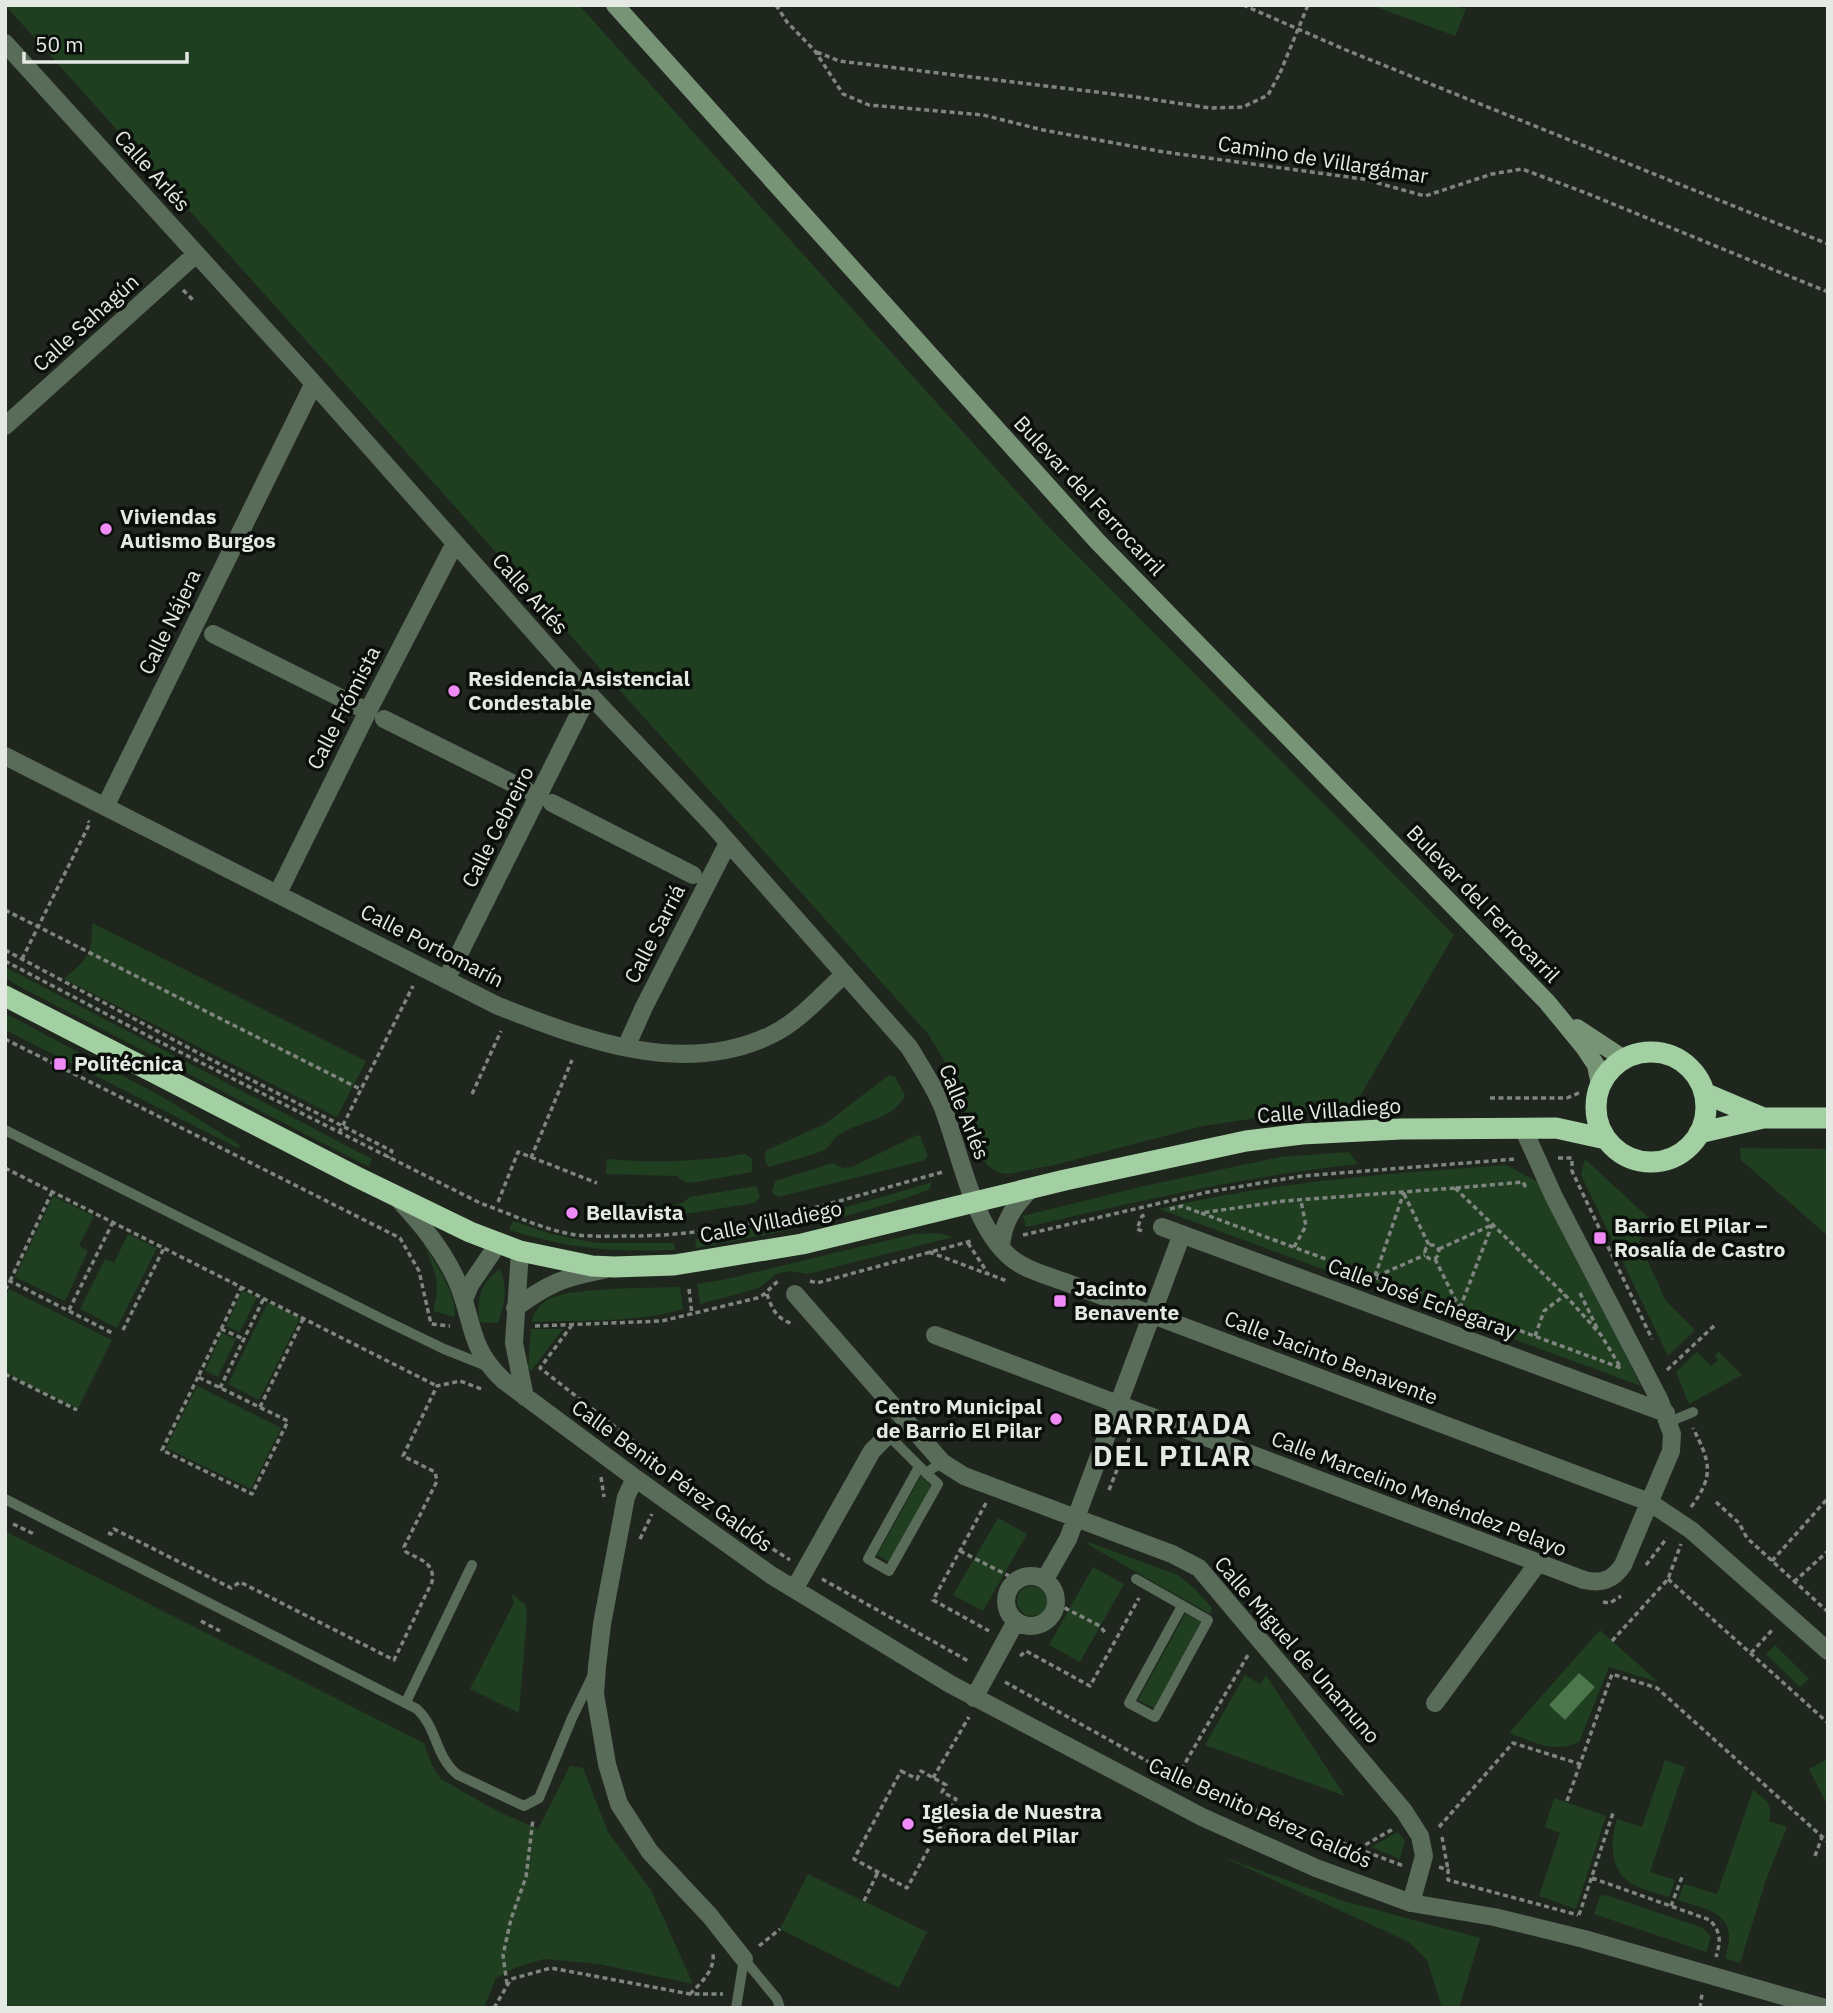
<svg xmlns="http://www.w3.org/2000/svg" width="1833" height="2013" font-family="'IBM Plex Sans',sans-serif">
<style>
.green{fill:#1f3f20}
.water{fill:#4c764c}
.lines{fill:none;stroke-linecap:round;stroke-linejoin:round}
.path{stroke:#7f857f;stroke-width:3.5;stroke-dasharray:5 3.5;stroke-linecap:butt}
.lane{stroke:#596b59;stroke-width:10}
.street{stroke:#596b59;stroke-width:18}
.secondary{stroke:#779477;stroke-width:18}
.highway{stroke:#a3d0a2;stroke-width:21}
.path-bridge{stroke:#7f857f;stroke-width:3.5;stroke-dasharray:5 3.5;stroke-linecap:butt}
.poi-dot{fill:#ef8bf7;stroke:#0b0e0b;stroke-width:2.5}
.labels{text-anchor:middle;stroke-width:7;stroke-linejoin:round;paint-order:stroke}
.street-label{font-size:21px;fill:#e4e9e4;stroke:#0b0e0b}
.poi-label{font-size:21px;font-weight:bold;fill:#e4e9e4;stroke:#0b0e0b;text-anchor:start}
.district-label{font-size:28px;font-weight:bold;letter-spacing:2px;fill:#e4e9e4;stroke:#0b0e0b}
</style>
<rect width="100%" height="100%" fill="#1f261e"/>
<path class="green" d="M5,5h574l465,517 410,413 -98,168 -153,23 -149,39 -46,9 -11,-2 -10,-7 -9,-18 -28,-77 -22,-36z
M1371,5h91l-1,3 5,1 -11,27z
M92,923l274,138 -29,56 -273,-138c24,-21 28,-23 28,-56z
M5,967l367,192 -3,8 -345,-178 -19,-11z
M5,1013l163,87 72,45 -2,3 -233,-118z
M889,1075l6,2 10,18c-10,26 -50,26 -69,42 -6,5 -5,11 -14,14 -17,7 -36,10 -53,16 -5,-4 -5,-11 -2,-17l58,-26z
M917,1135l3,1 8,20 -5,5 -144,36 -5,-2 -2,-4 3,-10 58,-18 10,5 9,-1z
M1740,1148l88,1v87l-87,-76z
M1349,1152l9,12c-113,12 -222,38 -332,63l-3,-11 121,-30 136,-29z
M745,1154l7,5v13l-61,11 -6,-1 -8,-6 -71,-2 1,-15c47,4 91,3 138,-5z
M1585,1159l68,63 -14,20 27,59 29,29 -27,26 -87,-181z
M1506,1165l34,18 101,203 -482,-177c115,-28 230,-35 347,-44z
M932,1182l-3,8c-75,27 -154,44 -233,58l-1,-9c80,-14 159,-32 237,-57z
M756,1186l4,11 -5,6 -7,1 -94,15h-52l1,-14h70l9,-2 8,-6z
M53,1196l41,20 -15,30 9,5 -23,50 -50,-24z
M513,1221l38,13 46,9h77l1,7c-64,2 -104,-1 -166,-20z
M938,1233l15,4 -145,37 -18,-3 -14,3 -17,14 -59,16 -3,-20 30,-5 187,-45z
M128,1234l29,14 -40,80 -37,-19 25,-50 9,4z
M423,1242c10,18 37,56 31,75l-21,-6c9,-30 1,-41 -10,-69z
M500,1269c8,20 5,34 -2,54l-18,-1c-4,-23 0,-39 20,-53z
M680,1287l3,22c-48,14 -102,11 -152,13 4,-10 7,-16 16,-22 21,-13 105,-12 133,-13z
M9,1289l103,51 -34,69 -73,-37v-76z
M242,1291l15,6 -17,35 -14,-6z
M268,1302l32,16 -41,82 -31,-16z
M531,1329h32l-32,42 -3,-3z
M222,1333l14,6 -18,38 -13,-6z
M1697,1352l14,14 7,-6 -3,-4 4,-4 23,23 -53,29 -13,-32z
M197,1386l84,42 -30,61 -85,-41z
M921,1476l10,10 -42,76 -12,-7z
M998,1518l29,16 -44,77 -30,-16z
M5,1531l419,212 8,22 9,14 56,32 41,18 32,-63 13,2 25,64 43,58 42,94 -94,-20 -55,-5 -27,8 -21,11 -12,30h-479z
M1088,1542l90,33 17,14 17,19 -2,6 -123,-70z
M1093,1567l31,17 -44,78 -31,-17z
M1017 1601a15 15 0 1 1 30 0a15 15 0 1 1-30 0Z
M512,1594l14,11 1,11 -8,97 -49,-24 44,-86z
M1185,1614l16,8 -47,86 -16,-8z
M1600,1630l58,52 -49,-15 -30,75c-25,12 -45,0 -70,-9z
M1775,1645l34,34 -9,8 -34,-33z
M1245,1675l15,9 6,-9 79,121 -140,-51z
M1828,1759v48l-19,-38z
M1665,1760l20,7 -35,105 25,8 -6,17c-12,-4 -26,-7 -37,-13 -23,-14 -22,-43 -15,-65l25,8z
M1753,1790c13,10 20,13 16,31l18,6 -21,53 -26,83 -15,-5c14,-44 -11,-46 -47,-58l6,-16 33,10z
M1554,1798l52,18 -30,93 -37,-13 21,-63 -15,-6z
M1398,1832l7,9 -5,18 -29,-12z
M1221,1856l123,45 136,37 -21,70h-17l-15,-48 -18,-18z
M808,1874l119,58 -28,56 -119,-59z
M1606,1895l97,33 8,9 -5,15 -112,-38 6,-18z"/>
<path class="water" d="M1579,1673l16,14 -30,33 -16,-15z"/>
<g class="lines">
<path class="path" d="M776,5l11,17 28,29 28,43 26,11 114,10 60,15 121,22 199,27 62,17 67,-22 30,-5 69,26 237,97
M1243,5l103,45 482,194
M817,52l22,9 290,35 81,12 33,-1 25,-12 12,-22
M183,290l11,11
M5,910l357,180
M5,950l199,106 188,95 -4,7
M22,959l68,-136 -2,-2
M5,961l149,78 326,164c31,11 64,27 96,32 20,2 40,1 59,1 107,-1 206,-37 308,-64
M5,1039l395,199 19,33 12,53 19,2
M472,1094l29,-63
M1490,1098h77l14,-6
M339,1133l74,-147
M531,1158l41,-98
M1558,1158h14v13l80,168
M5,1168l432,218
M1455,1188l110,107 36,40 20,33 -420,-155 83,-12z
M1456,1188l67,-6 4,8
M1404,1194l25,51
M498,1202l20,-50 79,31
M1170,1209l12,-3 19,7
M1142,1231l-5,-2 5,-13 3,-1
M1023,1235l185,-43 94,-16 214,-17
M968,1243l19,29
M1425 1252a7 7 0 1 1 14 0a7 7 0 1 1-14 0Z
M1294,1247l12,-21 -5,-25
M1439,1249l53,-24
M929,1252l78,29
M1435,1259l24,48
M1375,1276l29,-84
M1377,1276l48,-21
M10,1281l42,-89
M810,1281l7,2 154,-42
M689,1289l3,26
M5,1290l5,-9 104,53
M1580,1293l18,37
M767,1294c5,15 10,26 27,30
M1460,1308l32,-83
M69,1310l44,-88
M572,1325l-32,43 225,176 25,16
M535,1326l127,-5 95,-23c11,-4 13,-12 23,-18
M221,1329l23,10
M123,1330l41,-82
M1535,1336l9,-25 21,-16
M1667,1370l49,-46
M5,1374l72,36
M198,1377l-36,73 90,44 36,-73 -90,-44 44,-91
M220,1388l44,-90
M260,1407l44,-90
M601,1477l3,20
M1109,1490l24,-61
M1716,1502l23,21 8,15 81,74
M986,1503l-53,97 56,31
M1691,1507c24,-32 19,-45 2,-79
M13,1524l23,11
M108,1533l3,1 3,-5 117,59 9,-6 154,78 38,-78c3,-19 -11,-22 -26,-30l-2,-5 33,-66 -2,-9 -32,-16 34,-70 23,-5 24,9
M640,1539l12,-25
M960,1551l57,29
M1772,1561l56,-63
M1646,1565l21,-27
M822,1579l148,83
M1668,1579l160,144
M1794,1582l34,-31
M1603,1602l7,1 11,-7
M1057,1604l43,22 6,8
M201,1621l19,10
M1612,1641l56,-62 13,-35
M1751,1653l23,-25
M1020,1656l6,-5 64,35 49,-88
M1005,1682l189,105 210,79
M901,1771l16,8 4,-8 25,14 -4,7 14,7 -49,89 -53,-29z
M1177,1777l71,-122
M933,1778l36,-61
M1567,1801l13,-37
M1439,1827l74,-84 67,21 32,-90 45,14 171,154
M1442,1837l6,33
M1358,1849l35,-20
M1815,1856l7,-19
M1439,1867l9,3v10l130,35
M1592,1878l118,42c11,13 11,20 6,37
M864,1901l14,-29
M1671,1906l11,-29
M1579,1915l34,-102
M759,1946l21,-17
M507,1984l-4,-29 8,-36 15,-42 7,-58
M690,1994c11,-11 25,-24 23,-40
M494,2008l17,-29 40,-11 139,26h33
M1700,2008l2,-14"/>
<path class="lane" d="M5,1130l377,189 62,30 43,17
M1669,1422l24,-10
M888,1435l38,38 16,-11
M919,1467l-51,92 21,12 49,-87 -12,-11
M5,1499l412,210c21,20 18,48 41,66l66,31 15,-8 33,-80 20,-41
M1136,1579l72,41 -53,97 -26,-14 53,-97
M406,1702l66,-137
M744,1959l33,40 3,9
M736,2008l8,-49"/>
<path class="street" d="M5,43l295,325 289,326 124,131 196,222c12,20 25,39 34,61 18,47 29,117 68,150 15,12 37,18 54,24l584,220 42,28 137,121
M5,426l191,-172
M213,634l146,73
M384,719l142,71
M5,756l493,250c85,33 184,72 273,29 28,-13 51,-41 74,-61
M552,803l141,72
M106,805l207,-420
M278,893l90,-182 86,-166
M446,980l143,-286
M626,1047l18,-40 84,-164
M400,1201c22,24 42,48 56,78 18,40 11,67 47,101l132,98 136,97 179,109 252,133 114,51 95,35 83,14 90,22 241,69
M1162,1227l504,186
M1001,1248c1,-25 13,-42 30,-59
M520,1251l-6,92 11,54
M795,1294l147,168 22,14 208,78 27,14 205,243 16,25 4,20 -13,47
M464,1300l6,-15 28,-41
M515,1308c34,-25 48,-30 88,-38
M935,1335l649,245c18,4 29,0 39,-15l48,-114 1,-17 -12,-33 -106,-204 -31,-69
M635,1478l-9,19 -24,127 -5,43 -2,27 12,70 12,40 31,48 60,64 34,43
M1006 1601a25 25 0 1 1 50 0a25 25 0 1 1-50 0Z
M1045,1579l23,-40 114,-305
M795,1588l77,-137 16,-16
M974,1698l42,-77
M1435,1703l103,-140"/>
<path class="secondary" d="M615,5l483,537 449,460 37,45 12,18 4,20
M1577,1028l47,31"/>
<path class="highway" d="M5,996l352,181 113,55 50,19 72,15 22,1 60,-2 128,-21 263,-64 181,-39 56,-7 99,-5 155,-1 50,11
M1596 1107a55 55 0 1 1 110 0a55 55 0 1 1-110 0Z
M1704,1093l59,25
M1699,1133l64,-15h65"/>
<path class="path-bridge" d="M1280,73l28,-68"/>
</g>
<g class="poi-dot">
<circle cx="106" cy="529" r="7"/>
<circle cx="454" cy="691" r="7"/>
<rect x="53" y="1057" width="14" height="14" rx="3.5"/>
<circle cx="572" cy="1213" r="7"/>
<rect x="1593" y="1231" width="14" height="14" rx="3.5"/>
<rect x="1053" y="1294" width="14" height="14" rx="3.5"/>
<circle cx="1056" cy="1419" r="7"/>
<circle cx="908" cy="1824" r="7"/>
</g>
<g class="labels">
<g class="street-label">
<text transform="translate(1323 160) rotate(9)" y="7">Camino de Villargámar</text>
<text transform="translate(152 171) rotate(48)" y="7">Calle Arlés</text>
<text transform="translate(86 323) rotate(-42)" y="7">Calle Sahagún</text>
<text transform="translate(1089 496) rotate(47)" y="7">Bulevar del Ferrocarril</text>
<text transform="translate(530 594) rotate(48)" y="7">Calle Arlés</text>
<text transform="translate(170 622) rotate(-64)" y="7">Calle Nájera</text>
<text transform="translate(344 708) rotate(-63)" y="7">Calle Frómista</text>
<text transform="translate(498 827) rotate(-63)" y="7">Calle Cebreiro</text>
<text transform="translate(1483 904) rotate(46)" y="7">Bulevar del Ferrocarril</text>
<text transform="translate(655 934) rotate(-63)" y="7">Calle Sarriá</text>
<text transform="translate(432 946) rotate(27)" y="7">Calle Portomarín</text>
<text transform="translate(1329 1111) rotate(-4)" y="7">Calle Villadiego</text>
<text transform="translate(964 1112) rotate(68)" y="7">Calle Arlés</text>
<text transform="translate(771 1222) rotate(-11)" y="7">Calle Villadiego</text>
<text transform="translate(1422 1299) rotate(20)" y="7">Calle José Echegaray</text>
<text transform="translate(1331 1358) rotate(21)" y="7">Calle Jacinto Benavente</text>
<text transform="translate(672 1476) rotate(36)" y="7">Calle Benito Pérez Galdós</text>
<text transform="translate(1419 1494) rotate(21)" y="7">Calle Marcelino Menéndez Pelayo</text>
<text transform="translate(1297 1650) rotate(49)" y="7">Calle Miguel de Unamuno</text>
<text transform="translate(1260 1813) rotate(24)" y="7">Calle Benito Pérez Galdós</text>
</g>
<g class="poi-label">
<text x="120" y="524">Viviendas<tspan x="120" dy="24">Autismo Burgos</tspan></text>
<text x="468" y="686">Residencia Asistencial<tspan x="468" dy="24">Condestable</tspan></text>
<text x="74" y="1071">Politécnica</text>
<text x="586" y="1220">Bellavista</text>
<text x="1614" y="1233">Barrio El Pilar –<tspan x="1614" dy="24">Rosalía de Castro</tspan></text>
<text x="1074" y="1296">Jacinto<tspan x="1074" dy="24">Benavente</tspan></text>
<text x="1042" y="1414" text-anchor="end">Centro Municipal<tspan x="1042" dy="24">de Barrio El Pilar</tspan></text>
<text x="922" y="1819">Iglesia de Nuestra<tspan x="922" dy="24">Señora del Pilar</tspan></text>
</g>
<g class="district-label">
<text x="1173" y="1434">BARRIADA<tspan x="1173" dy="32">DEL PILAR</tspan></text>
</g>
</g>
<rect width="1833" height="2013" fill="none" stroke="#e4e9e4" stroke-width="14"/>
<path d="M24 52v10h163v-10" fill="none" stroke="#e4e9e4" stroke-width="3.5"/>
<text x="35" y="52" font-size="21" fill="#e4e9e4" stroke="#0b0e0b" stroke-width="5" paint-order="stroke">50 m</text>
</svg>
